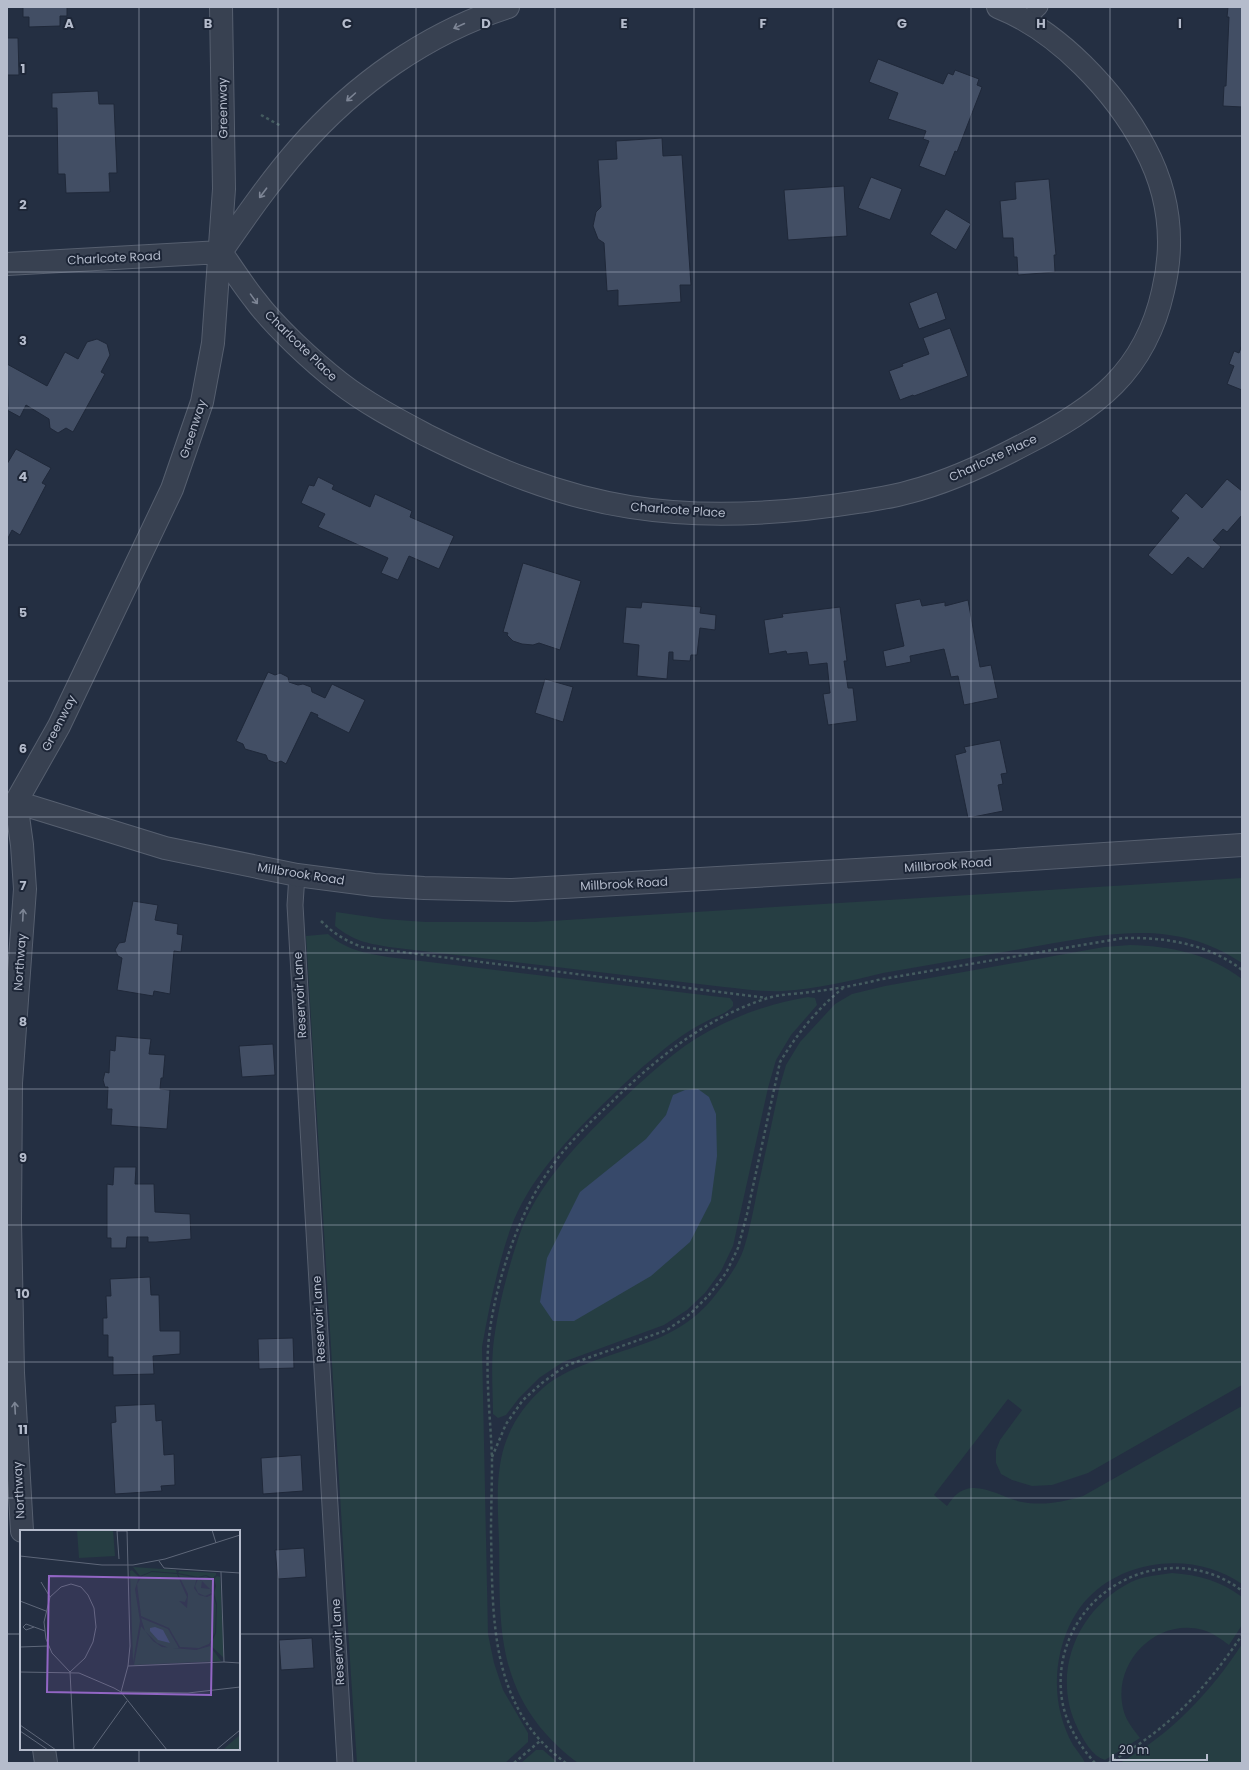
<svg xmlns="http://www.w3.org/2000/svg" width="1249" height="1770" font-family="Poppins,sans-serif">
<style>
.green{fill:#263e43}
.water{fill:#37496a}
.building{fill:#424e64;stroke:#1f2839}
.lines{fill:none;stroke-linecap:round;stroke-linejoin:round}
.lane-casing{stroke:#565f6f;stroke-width:17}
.street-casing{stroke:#565f6f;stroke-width:24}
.path{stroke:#445b5f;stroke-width:2.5;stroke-dasharray:3 3;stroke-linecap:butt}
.lane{stroke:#384151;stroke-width:15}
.street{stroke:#384151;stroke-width:22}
.oneway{stroke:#7d8595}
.grid{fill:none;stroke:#b5bccc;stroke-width:1;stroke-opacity:0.55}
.labels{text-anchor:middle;stroke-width:4;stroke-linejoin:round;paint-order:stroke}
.street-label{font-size:12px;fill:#b5bccc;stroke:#1d2637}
.inset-road{fill:none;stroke:#5e6779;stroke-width:1}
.view{fill:#9266c4;fill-opacity:0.15;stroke:#9266c4;stroke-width:2}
.inset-edge{fill:none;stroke:#b5bccc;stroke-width:2}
.grid-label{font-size:13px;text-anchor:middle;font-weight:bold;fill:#b5bccc;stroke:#1d2637;stroke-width:4;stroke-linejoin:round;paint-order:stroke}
</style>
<rect width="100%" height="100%" fill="#242f42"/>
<path class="green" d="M1242,878v85c-72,-48 -143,-27 -221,-14 -46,8 -92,16 -138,24 -33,8 -67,16 -100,18 -20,1 -39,-2 -59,-4l-335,-40c-23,-4 -35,-6 -54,-21l1,-14 48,7 42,3h108z
M328,934c18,16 37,19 60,23l332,40 10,1 3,4v4c-7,8 -17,10 -26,15 -18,9 -35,21 -50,34 -19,15 -36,32 -54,49 -37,37 -75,76 -93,126 -13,38 -21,78 -28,117l6,287 6,29 9,27 25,43v9l-23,21h-148l-6,-87 -45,-740z
M1130,945c40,1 80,9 112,34v406l-154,88 -36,12 -20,1 -20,-6 -11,-6 -5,-11v-13l4,-10 22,-30 -14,-11 -74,96 13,11c3,-4 6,-9 10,-12 19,-16 45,4 65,8 21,4 41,0 61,-6l159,-90v178c-45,-32 -115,-27 -154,14 -20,21 -30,52 -31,80 -1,24 5,47 16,67 4,6 9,11 12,18h-507c-28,-21 -51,-47 -64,-81 -17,-44 -14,-93 -15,-140 -1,-31 -4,-65 5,-95 7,-23 21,-43 39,-59 12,-11 28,-18 43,-24 48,-19 93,-24 127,-66 12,-15 25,-32 31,-50 6,-19 10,-41 14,-61 7,-32 14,-65 21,-98l7,-24 14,-23 35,-38 17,-10 33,-8 219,-39z
M808,997l7,1 2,7 -26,30 -15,25 -8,28 -35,158 -12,25 -16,22 -18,17 -23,15 -101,37 -24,16 -20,20 -13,17 -8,3 -5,-4c0,-21 -2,-44 0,-66 4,-37 14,-76 26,-112 19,-54 62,-96 103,-136 26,-25 54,-51 87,-69 31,-17 64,-28 99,-34z
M1172,1573c27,2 49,8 70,24v28l-13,20c-8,-6 -16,-12 -26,-15 -48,-13 -93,35 -79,82 3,10 10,18 16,26l-35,22c-13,-4 -21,-19 -27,-31 -28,-55 -1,-120 53,-147 13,-6 27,-7 41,-9z
M1242,1644v119h-122c50,-28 91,-71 122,-119z
M536,1750h7l15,13h-37z"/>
<path class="water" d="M698,1089l11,8 7,17 1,42 -6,45 -21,41 -39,34 -77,45h-21l-13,-19 7,-44 33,-66 66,-53 20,-24 7,-20 12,-5z"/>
<path class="building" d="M23,7h44v9h-7v10l-31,1v-10h-6z
M1228,7h14v100l-19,-1 1,-20h2l3,-69h-2z
M7,38h11l1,37h-12z
M878,59l65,25 5,-11 5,2 2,-5 24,9 -2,6 5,2 -1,3 -24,62 -2,-1 -10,25 -26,-10 10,-25 -6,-2 3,-8 -38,-12 10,-26 -29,-11z
M98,91l1,13h15l3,69h-8l1,19 -44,1 -1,-19h-7l-1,-66h-5v-15z
M662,138l1,18 19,-1 9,130h-11l1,17 -63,4v-16l-11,1 -3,-48 -6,-4 -5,-13 3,-14 5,-5 -3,-47 19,-1 -1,-18z
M871,177l31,12 -12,31 -32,-12z
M1049,179l7,76h-2l1,17 -37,3 -1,-18h-3l-1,-19h-10l-3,-37 16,-2 -1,-17z
M844,186l3,50 -59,4 -4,-50z
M946,209l25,15 -15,26 -26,-16z
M937,292l9,27 -27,10 -10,-26z
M950,328l18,48 -54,20 -1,-1 -13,5 -11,-29 14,-5 -1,-2 27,-10 -6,-16z
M97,339l10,5 3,11 -9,17 4,2 -32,58 -7,-4 -8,5 -8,-5 -1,-9 -23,-14 -6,12 -13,-7 1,-5 -1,-41 40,22 18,-34 13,7 9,-17z
M1242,345v45l-15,-6 7,-18 -5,-2 5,-13 5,2z
M16,449l35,19 -9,15 4,2 -26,50 -8,-5 -5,10v-76z
M318,477l16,8 -2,4 38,18 5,-13 37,17 -2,6 44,19 -15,33 -30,-13 -11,24 -17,-7 7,-15 -70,-31 7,-13 -24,-11 8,-18 5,1z
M1227,479l15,12v24l-15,17 -4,-3 -10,11 8,7 -18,22 -15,-12 -16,18 -24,-20 31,-37 -8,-7 15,-18 16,15z
M523,563l58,18 -21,69 -21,-7 -6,2 -11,-1 -9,-3 -6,-6 1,-2 -5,-1z
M920,599l2,7 23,-4v4l23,-6 12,67 11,-2 7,33 -34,7 -6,-29 -7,1 -7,-28 -34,7 1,6 -25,5 -3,-16 21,-5 -9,-42z
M642,602l59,5 -1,6 16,2 -1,15 -15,-2 -3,27h-6l-1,6 -17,-1v-8h-4l-2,27 -30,-3 2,-31 -16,-2 3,-36 15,1z
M840,607l7,54h-3l4,27h5l4,33 -29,4 -5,-31 7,-1 -3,-30 -18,2 -2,-13 -20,2 -1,-3 -17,3 -5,-34 19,-3 -1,-3z
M268,672l7,3 5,-2 8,4 1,5 9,3 5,-1 8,3 1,5 13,6 7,-14 33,16 -16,33 -32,-16 1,-2 -7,-3 -25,52 -5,-3 -5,2 -8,-3 -2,-5 -21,-6 -2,-5 -7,-3z
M545,679l28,8 -10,35 -28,-9z
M1000,740l7,33 -6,1 2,10 -5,1 5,26 -35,7 -13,-63 11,-3 -2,-5z
M133,901l25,4 -3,15 23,4 -1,10 6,1 -2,17 -7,-1 -4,43 -16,-3 -1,5 -36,-6 5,-32 -4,-2 -3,-6 4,-7 6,-1z
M116,1036l35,3 -2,15 16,1 -2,23h-2l-1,11 10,1 -3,39 -56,-4 1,-16h-5l1,-22h-3l-2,-7 2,-8 4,1 1,-23 5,1z
M273,1044l2,31 -33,2 -3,-31z
M114,1167h22l-1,17h19l1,28 35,2 1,25 -35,3h-8v-5h-21l-1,11h-15v-10h-4v-54l6,1z
M150,1277l1,18h8l1,36h20v23l-27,2 1,18 -41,1v-18h-5v-22h-5v-17h4l-1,-22h5l-1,-17z
M293,1338l1,30 -35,1 -1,-30z
M155,1404l1,17 6,-1 2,35 10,-1 1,31 -14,1 1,5 -47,3 -4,-71 5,-1 -1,-16z
M301,1455l2,36 -40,3 -2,-36z
M304,1548l2,29 -28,2 -3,-29z
M312,1638l2,30 -33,2 -2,-30z"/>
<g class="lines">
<g class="lane-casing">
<path id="lane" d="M1025,21l15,-14
M297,875l-2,30 50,858"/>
</g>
<g class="street-casing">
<path id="street" d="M508,7c-81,26 -153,77 -209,141 -28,32 -53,68 -78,104 11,16 22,33 34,48 20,27 58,62 85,83 27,21 58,37 88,53 64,32 131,60 202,71 76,12 153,7 228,-5 17,-3 35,-5 51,-10 40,-10 80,-29 116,-48 71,-36 120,-72 138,-153 12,-50 6,-98 -18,-143 -30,-57 -87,-117 -147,-141
M7,264l214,-12
M16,802l149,46 132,27 77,10 50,3 88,2 396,-23 334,-22
M16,802l6,43 3,44 -14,194 -1,138 3,152 9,158
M7,808l9,-6 43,-76 113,-237 30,-87 11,-59 11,-154 -3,-182
M44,1749l2,14"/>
</g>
<path class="path" d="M261,115l20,11
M321,921c13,13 25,20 41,26l405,51
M492,1457l14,-33 17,-24 19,-17 23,-17 102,-36 23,-16 19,-19 17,-22 12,-25 9,-34 33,-152c17,-28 37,-53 63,-74
M514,1763l26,-22
M566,1763c-77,-55 -73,-145 -75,-230 0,-24 1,-48 1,-72 -1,-38 -6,-75 -4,-113 4,-56 29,-133 62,-179 19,-28 45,-51 70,-75 42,-40 89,-77 145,-95 14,-5 31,-5 46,-7 24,-3 47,-7 71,-13l242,-41c41,-1 85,6 118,32
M1095,1763c-16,-18 -29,-39 -33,-63 -11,-71 45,-133 116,-132 23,1 46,8 64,23
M1108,1763c59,-32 97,-73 134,-128"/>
<use href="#lane" class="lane"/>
<use href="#street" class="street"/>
</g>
<defs><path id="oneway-shaft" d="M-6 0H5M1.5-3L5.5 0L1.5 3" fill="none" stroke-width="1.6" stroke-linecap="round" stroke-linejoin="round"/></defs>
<g class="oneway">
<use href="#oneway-shaft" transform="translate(459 26) rotate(155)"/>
<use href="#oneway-shaft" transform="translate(351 97) rotate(138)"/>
<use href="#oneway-shaft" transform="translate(263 193) rotate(127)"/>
<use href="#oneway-shaft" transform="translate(254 299) rotate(54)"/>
<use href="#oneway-shaft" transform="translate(23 915) rotate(-87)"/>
<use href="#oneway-shaft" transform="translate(15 1408) rotate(-93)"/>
</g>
<path class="grid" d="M139,7v1524M278,7v1756M416,7v1756M555,7v1756M694,7v1756M833,7v1756M971,7v1756M1110,7v1756M7,136h1235M7,272h1235M7,408h1235M7,545h1235M7,681h1235M7,817h1235M7,953h1235M7,1089h1235M7,1225h1235M7,1362h1235M7,1498h1235M7,1634h14M239,1634h1003M139,1749v14"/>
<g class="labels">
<g class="street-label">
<text transform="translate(223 108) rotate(-91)" y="4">Greenway</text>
<text transform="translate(114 258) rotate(-3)" y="4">Charlcote Road</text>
<text transform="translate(301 346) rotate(44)" y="4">Charlcote Place</text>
<text transform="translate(193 429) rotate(-72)" y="4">Greenway</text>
<text transform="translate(993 458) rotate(-25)" y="4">Charlcote Place</text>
<text transform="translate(678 510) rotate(4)" y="4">Charlcote Place</text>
<text transform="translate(59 723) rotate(-63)" y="4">Greenway</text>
<text transform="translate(948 865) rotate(-4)" y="4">Millbrook Road</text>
<text transform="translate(301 874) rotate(9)" y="4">Millbrook Road</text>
<text transform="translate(624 884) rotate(-3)" y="4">Millbrook Road</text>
<text transform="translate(20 962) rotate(-86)" y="4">Northway</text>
<text transform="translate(300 995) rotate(-93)" y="4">Reservoir Lane</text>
<text transform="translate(319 1319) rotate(-93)" y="4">Reservoir Lane</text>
<text transform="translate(19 1490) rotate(-93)" y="4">Northway</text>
<text transform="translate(338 1642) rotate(-93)" y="4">Reservoir Lane</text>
</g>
</g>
<g transform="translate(20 1530)">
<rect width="220" height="220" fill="#242f42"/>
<path d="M57,0h36l2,26 -36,2zM113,37l43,3 1,3 -25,-2 -12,5zM112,40l7,7 -4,12 5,32 -7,42 -3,-92zM159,41l37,2v2l-3,3 -7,-3 -8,2 -20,-4zM132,42l25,2 10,23 -2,5 -6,-1 8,7 1,-14 -10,-20 19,4 -3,10 5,7 8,2 6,-3 3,11 -1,28 -6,11 -10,4 -19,-1 -11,-19 -28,-12 -4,-32 5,-8zM186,46l8,5 -1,11 -14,-14zM197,46l3,1 4,81 -14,-13 6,-12 1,-29 -3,-11 2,-7 -2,-7zM178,49l4,2 -1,7 9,1 2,4 -7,3 -7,-3 -3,-7zM121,88l27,11 11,19h-10l-12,-5 -12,-12zM121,96l12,15 9,6 34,3 14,-4 11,15 -87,4zM220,205v15h-17l4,-4z" fill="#263e43"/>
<path d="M135,97l8,3 7,13 -12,-3 -8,-9v-3z" fill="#37496a"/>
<path class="inset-road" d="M192,0l4,13M0,26l82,9h31l32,-6 75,-24M99,29l-2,-28h10M139,31l5,7 76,5M21,52l9,15M51,54l10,3 7,8 6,13 2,19 -3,15 -8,16 -15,14 -18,-19 -6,-14 -2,-17 6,-25 11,-10zM0,71l26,10M14,97l-8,3 -3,-3 3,-3 19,7M0,117l28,-1M204,132l16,1M108,136l96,-4 -3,-90M0,142l59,1 35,15 7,4 46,58M50,142l4,78M101,162l7,-26 2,-20 -3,-116M101,162l67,1 52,-6M0,195l36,25M0,201l28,19M72,220l35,-49M196,220l24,-20"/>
<path class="view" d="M29,46l164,3 -2,116 -164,-3z"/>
<rect width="220" height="220" class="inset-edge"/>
</g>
<g class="grid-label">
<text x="69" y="28">A</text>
<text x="208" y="28">B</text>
<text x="347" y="28">C</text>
<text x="486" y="28">D</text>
<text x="624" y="28">E</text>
<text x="763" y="28">F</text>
<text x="902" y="28">G</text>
<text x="1041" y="28">H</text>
<text x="1180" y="28">I</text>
<text x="23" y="73">1</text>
<text x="23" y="209">2</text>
<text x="23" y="345">3</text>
<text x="23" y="481">4</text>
<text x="23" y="617">5</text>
<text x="23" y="753">6</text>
<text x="23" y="890">7</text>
<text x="23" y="1026">8</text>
<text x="23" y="1162">9</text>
<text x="23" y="1298">10</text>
<text x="23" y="1434">11</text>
</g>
<rect width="1249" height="1770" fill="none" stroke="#b5bccc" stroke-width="16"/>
<path d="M1113 1754v6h94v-6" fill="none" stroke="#b5bccc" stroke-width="2"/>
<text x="1119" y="1754" font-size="12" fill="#b5bccc" stroke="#1d2637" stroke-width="3" paint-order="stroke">20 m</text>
</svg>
